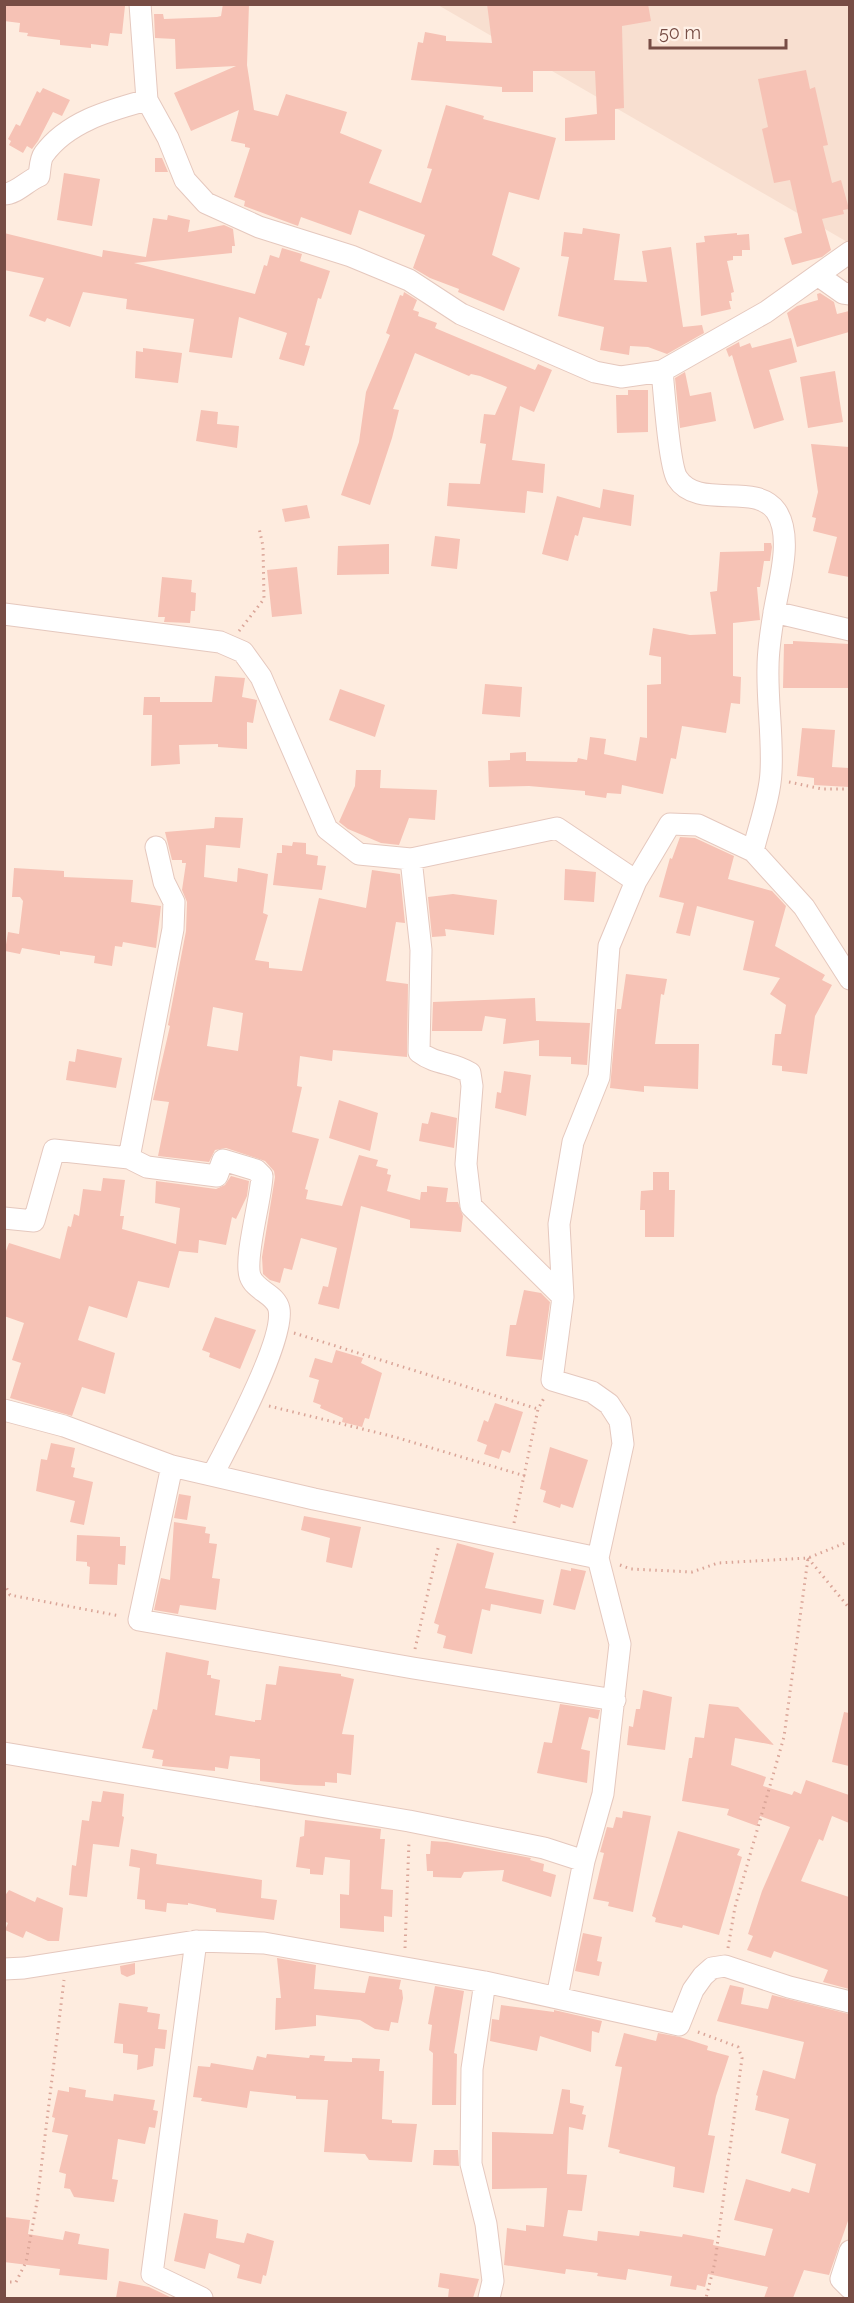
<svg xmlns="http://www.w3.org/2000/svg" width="854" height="2303" font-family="Raleway,sans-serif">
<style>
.residential{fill:#f8dfd0}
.building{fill:#f6c2b5;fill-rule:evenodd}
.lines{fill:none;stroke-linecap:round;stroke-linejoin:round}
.minor-casing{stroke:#e5c8be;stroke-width:23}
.path{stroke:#daa598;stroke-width:3;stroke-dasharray:1.5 4.5;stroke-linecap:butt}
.minor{stroke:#fff;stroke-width:21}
</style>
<rect width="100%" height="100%" fill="#feecdf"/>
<path class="residential" d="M438,5h411v238z"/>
<path class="building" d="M4,4l121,2 -3,28 -12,-1 -2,13 -17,-2v4l-31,-3v-5l-33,-4 1,-3 -9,-1 1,-9 -16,-2z
M223,4h26l-2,61 7,45 24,6 8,-22 61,18 -7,21 42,17 -13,33 52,20 11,-34 -5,-1 19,-63 38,11 -1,3 73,19 -17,62 -30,-8 -17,63 28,13 -16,43 -46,-19 1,-3 -29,-11 -17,-10 12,-33 -66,-25 -8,25 -50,-18 -3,9 -54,-20 1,-5 -11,-4 16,-49 -5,-1v-3l-14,-3 8,-31 -48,21 -17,-38 62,-27 -60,3 -1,-30 -20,-1 -1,-24h9l1,5 53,-2 4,-1z
M487,4h161l3,17 -29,5 2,82 -9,1v31l-50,1v-23l32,-4 -2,-43h-62v21h-31v-5l-91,-7 7,-38 5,1 2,-11 21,4v5l46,2z
M806,70l4,19 5,-2 13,58 -5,1 9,37 9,-3 8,29 -6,1 1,4 -22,5 9,31 -9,7 -30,8 -8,-27 18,-5 -12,-53 -16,3 -12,-54 6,-2 -10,-48z
M43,88l27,12 -8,16 -9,-4 -15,29 -6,8 -5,-3 -4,7 -14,-8 2,-4 -3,-2 8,-15 4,2 17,-35 3,2z
M155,158h7l6,14h-13z
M64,173l36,6 -8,47 -35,-6z
M168,215l22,5 -2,12 36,-7 9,4 2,17h-3v7l-98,10 121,31 9,-29 3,1 3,-11 9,3 3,-10 20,6 -2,7 30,10 -9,28 -3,-1 -13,47 5,1 -6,20 -25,-7 8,-26 -48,-16 -7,41 -43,-6 5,-33 -68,-10 1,-10 -44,-7 -13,35 -23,-9 -2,4 -16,-6 15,-38 -40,-8v-37l98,24 1,-7 43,7 7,-39 14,2z
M583,228l37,6 -6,46 33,2 -5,-31 29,-4 12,80 19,-2 2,8 -37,21 -19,-7 -18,-1 -1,9 -29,-5 4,-23 -46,-11 11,-59 -8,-1 3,-24 18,2z
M737,233v2l12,-1 1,16h-8v6h-9v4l-6,1 7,31 -3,1 1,8h-3l2,8 -30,7 -5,-73 9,-1 -1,-6z
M404,292l13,8 -4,10 6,2 -1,4 19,7 -2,5 100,42 3,-6 14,6 -18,42 -14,-6 -8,54 33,4 -2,29 -16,-2 -2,22 -78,-7 2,-23 31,1 6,-40 -6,-1 4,-29 11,1 12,-28 -27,-11 -9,-2 -2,2 -54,-23 -22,56 6,1 -7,28 -22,67 -29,-10 18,-53 7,-50 24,-57 -4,-2 14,-38 3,1z
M820,293l14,9 3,12 12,-3v21l-52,15 -10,-34 10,-7 21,-6 -1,-6z
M791,338l6,24 -28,8 15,50 -30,9 -22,-74 -3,2 -3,-8 13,-7 1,5 10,-4 2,5z
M143,348l39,5 -4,30 -43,-5 1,-27 7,1z
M835,371l8,51 -35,6 -8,-51z
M685,372l5,24 21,-4 5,29 -36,7 -5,-50z
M628,390h20v42l-31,1 -1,-38h12z
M201,410l17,2 -1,12 22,2 -2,22 -41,-7z
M811,444l38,3v130l-21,-4 9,-36 -24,-6 3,-13 -4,-1 6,-25z
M603,489l31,6 -3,31 -48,-9 -5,19 -3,-1 -7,26 -26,-7 15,-58 43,12z
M307,505l3,13 -25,4 -3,-13z
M435,536l25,3 -3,30 -26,-3z
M764,543h7l1,4 -2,14h-6l-4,26h-3l3,33 -27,3v53l8,1 -1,27 -9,-1 -5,30 -44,-7 -6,33 -5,-1 -8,36 -41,-9 -1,9 -14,-1 -1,5 -21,-3v-4l-56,-5 -40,1 -1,-26 22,-1v-7l16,-1v9l51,1 1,-4 9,2 3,-23 16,2 -2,15 32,7 4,-24 7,1v-53l14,-1v-27l-12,-2 4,-27 37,7 26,-1 -6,-42 7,-1 3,-39 44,-1v5z
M389,544v30l-52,1 1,-29z
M297,567l5,47 -30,3 -5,-47z
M162,577l30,3 -1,12 5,1 -1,18h-4l-1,12 -26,-1 1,-5h-7z
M793,641l56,3v44h-66l1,-44h9z
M215,676l30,2 -3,19 15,3 -4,23 -6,-1v27l-29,-2v-3l-39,1 1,19 -29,2 1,-51h-9l1,-18h16v5h52z
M485,684l37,3 -2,30 -38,-3z
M340,689l45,16 -10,32 -46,-17z
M802,728l33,2 -3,37 17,1v19l-35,-2v-7l-17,-2z
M356,770h25l-1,18 57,2 -2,30 -26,-2 -10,27 -18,-2 -33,-14 -9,-7 16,-36z
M215,817l28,1 -3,30 -34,-3 -2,32 33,5 1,-14 30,6 -5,39 5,2 -13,45 14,2v6l33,3 17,-73 47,10 6,-38 28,4 5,49 -9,-1 -10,59 22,3 -1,73 -74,-7 -1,11 -32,-5 -3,30 5,1 -10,45 27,7 -14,50 3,1 -2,9 36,7 17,-51 19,5 -2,6 12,3 -1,5 4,1 -4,16 33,9 1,-8h6v-6l21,2 -2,14h12l5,14 -2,16 -51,-4v-8l-49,-14 -22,103 -21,-5 5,-18 5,1 9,-39 -36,-10 -9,32 -8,-2 -4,15 -10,-3 -7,-6 -1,-17 13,-80 -1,-6 -9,-10 -39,-13 -11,2 -6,12 -51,-6 11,-54 -16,-2 17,-74 -2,-1 18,-94 1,-29 -5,-12 4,-27h-4v-3h-10l-7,-28 49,-4zM213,1007l30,6 -5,38 -31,-5z
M680,837l15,1 39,18 -6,23 44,12 14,15 -11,40 50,29 -3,5 10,5 -17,31 -8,58 -25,-3v-5l-10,-1 3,-31h6l5,-29 -16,-11 10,-16 -37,-8 11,-49 -57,-15 -7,30 -14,-3 8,-30 -25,-6 11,-39 2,1z
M293,842l13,1v11l12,2 -1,9 9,1 -4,24 -49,-5 4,-32h5v-8l10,1z
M14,868l50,3v6l69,3 -2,22 30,4 -5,42 -33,-6 -1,5 -7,-1 -3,20 -18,-3 1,-7 -35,-5v4l-38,-7 -2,6 -15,-3 3,-19 11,2 4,-33 -3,-4h-8z
M565,869l31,3 -2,30 -30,-2z
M453,894l44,6 -3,35 -49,-6 1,7 -14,1 -4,-40z
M626,974l41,5 -3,16 -3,-1 -6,50h44l-1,45 -54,-3v6l-34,-4 7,-79h4z
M535,998l1,23 54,2 -3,42 -16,-1v-7l-32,-1v-16l-36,4 3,-25 -21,-3 -3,15h-50l1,-29z
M77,1049l45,9 -6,30 -50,-8 3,-19 6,1z
M504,1071l27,4 -5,41 -31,-8 2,-16 4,1z
M339,1100l39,13 -8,38 -41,-13z
M431,1112l26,6 -3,30 -35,-7 3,-18 6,1z
M653,1172h16v18h6l-1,47h-29v-27h-5l1,-19 12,-1z
M231,1176l18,5 -2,15 -11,23 -4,-2 -6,28 -27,-5 -1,13 -19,-2 -10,37 -31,-7 -11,37 -38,-12 -11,34 37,13 -10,41 -23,-7 -10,29 -62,-18 11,-35 -9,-3 12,-37 -20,-7v-60l5,-13 51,16 8,-33 3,1 3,-13 5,2 4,-27 18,2 2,-13 22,2 -5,36h4l-2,13 54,15 4,-36 -25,-5 1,-22 60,8 9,-4z
M524,1290l17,3 9,9 -8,58 -36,-4 4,-31h6z
M215,1317l41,13 -16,39 -31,-12 1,-4 -8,-3z
M336,1350l27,8 -2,5 21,10 -13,46 -4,-1 -3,9 -20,-5 1,-4 -23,-10 1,-3 -8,-3 6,-22 -10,-3 6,-19 17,5z
M495,1403l28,9 -13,41 -8,-3 -3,9 -15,-5 3,-9 -10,-4 7,-21 4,2z
M51,1443l24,5 -4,19 4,1 -2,9 20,5 -9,43 -14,-3 5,-21 -39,-10 5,-32 6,1z
M550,1447l38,13 -15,48 -12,-4 -1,4 -17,-6 3,-11 -6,-2z
M179,1494l12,2 -4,24 -13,-2z
M304,1516l57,11 -9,41 -26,-6 4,-24 -29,-8z
M174,1522l32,5 -1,6 5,1 -1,9 8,1 -5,34 8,1 -4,31 -36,-5 -2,9 -24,-4 7,-32 9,2z
M77,1535l43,2v9h6l-1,19 -7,-1 -1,21 -28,-1 1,-17 -3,-1v-4l-11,-1z
M457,1543l37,10 -9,35 59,12 -3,14 -50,-10 -1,7 -8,-2 -10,45 -29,-6 3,-12 -9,-3 2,-8 -5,-2z
M571,1568l15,3 -11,39 -22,-5 8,-36 10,2z
M166,1652l43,9 -2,14h4v3l9,2 -5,35 40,7v-2h6l5,-36 10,1 3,-19 62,8v2l13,3 -12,55 12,1 -3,40 -14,-2v10l-12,-1v4l-29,-1 -36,-4v-22l-30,-3 -2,13 -13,-2v4l-53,-5 1,-6 -11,-2 2,-8 -12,-2 11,-39 4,1z
M643,1690l29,7 -7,53 -38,-5 2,-19 4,1 3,-18h4z
M560,1704l40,6 -2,9 -9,-2 -8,32 9,2 -3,32 -50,-10 7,-31 8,1z
M709,1704l29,3 36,38 -39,-7 -4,27 35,12 -3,9 29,9 2,-4 7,3 5,-14 43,15v28l-17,-7 -9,25 -4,-2 -18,42 48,16v92l-26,-7 5,-12 -54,-19 -3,7 -24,-8 6,-14 -5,-2 14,-43 28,-64 -30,-11 -3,10 -30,-11 2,-6 -47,-8 7,-43h3l3,-21 9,1z
M844,1712l5,1v53l-17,-4z
M103,1791l21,3 -2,22 2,1 -5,30 -26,-3 -6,53 -18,-2 3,-30 4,1 6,-46 7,1 3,-20 9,1z
M623,1811l28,5 -18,96 -25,-6 1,-4 -16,-3 11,-46 -4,-1 7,-25 6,1 3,-11 6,1z
M305,1820l76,9 -1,10h5l-4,50 12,1 -1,27 -8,-1v16l-44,-4v-34l9,1 1,-35 -25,-3 -2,18 -13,-1v-5l-14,-2 4,-30 4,-1z
M678,1831l62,18 -3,6 5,2 -23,78 -36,-10 -1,3 -27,-6 1,-4 -4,-2z
M431,1841l16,1 84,16 -1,2 14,4 -1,7 13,4 -5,22 -49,-16 2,-11 -40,2 -3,6 -28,-1v-6h-6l-1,-17h4z
M131,1849l26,5 -1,10 106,16 -1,18 16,2 -3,20 -58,-8v-3l-28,-6v2l-21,-2 -1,9 -21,-3v-9l-8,-1 3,-31 -11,-2z
M9,1890l26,12 2,-5 26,11 -4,33h-11l-22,-10 -3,7 -18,-8 3,-7 -4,-2v-24z
M583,1933l19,4 -5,24 5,1 -3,14 -24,-5z
M277,1958l39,7 -2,24 51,4 4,-17 32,4 -2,9 3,1 1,8 -5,25 -7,-1 -2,9 -14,-2 -15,-9 -44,-5v11l-41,4 1,-32h5z
M135,1963v11l-8,3 -6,-3 -1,-8z
M730,1985l14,3 -3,16 27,5 4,-14 77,19v204l-20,57 -25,-5 -11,28h-29l4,-11 -60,-13 -3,13 -8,-2 -1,5 -26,-4 2,-10 -44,-7 -2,11 -29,-4 1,-3 -32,-4 -1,5 -61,-9 3,-37 19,3v-6l18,2 3,-39 -55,1v-57l61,2 9,-45 8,1v13l14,3 -2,8 4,1 -3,15 -14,-3 -2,47 20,1 -5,36 -14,-1 -5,26 34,5 1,-10 41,5 1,-5 42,6 1,-3 31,6 -1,5 52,11 8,-27 -39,-9 12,-41 44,13 2,-4 17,5 7,-29 -35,-11 8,-34 -34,-9 3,-14 -2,-1 7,-25 32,9 9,-37 -87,-21z
M435,1986l29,5 -10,62 3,1 -1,51h-24l1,-52 -4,-3 3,-25 -4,-1z
M119,2003l29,4 -1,5 13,2 -2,15 9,1 -2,19 -10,-1 -2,18 -16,4 1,-15 -15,-2v-9l-9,-1z
M501,2005l53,7v-2l48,11 -3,12 -7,-2 -1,21 -51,-16 -3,15 -47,-10 2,-22 7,1z
M624,2033l32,8 2,-8 22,4 28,9 -1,4 22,6 -13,40 -8,39 7,1 -11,57 -31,-6 2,-20 -56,-14 1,-3 -12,-3 14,-80 -7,-1z
M267,2054l42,4 1,-3 15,1 -1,5 28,1v-4l28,1 -1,12h5l-2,48 10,1v3l25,1 -5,38 -43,-2 -4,-6 -41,-2 4,-52 -32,-1v-3l-46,-5 -3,17 -46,-7 1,-3 -9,-1 5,-31 12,1 1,-4 42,7 4,-14 9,2z
M69,2087l17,3 -1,7 28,4 1,-7 41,6 -2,10 5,1 -3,17 -6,-1 -4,17 -27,-5 -6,40 6,1 -4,22 -40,-5 -4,-8 -6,-1 2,-14 -7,-2 9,-37 -16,-3 3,-14 -3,-1 6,-27 11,2z
M434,2150h24l1,16 -26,-1z
M184,2213l34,7 -2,18 28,5 3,-10 27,8 -8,35 -3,-1 -2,9 -24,-6 3,-13 -31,-12 -4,16 -31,-8z
M4,2217l26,3 -2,14 35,6 2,-9 15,3 -2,10 31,5 -2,31 -48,-5 1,-6 -56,-7z
M440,2273l39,6 -6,19h-25l1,-9 -11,-2z
M119,2281l30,6 23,11h-56z"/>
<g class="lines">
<g class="minor-casing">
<path id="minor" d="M140,4l7,96 21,38 17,42 21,23 53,24 92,29 58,24 52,34 134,58 26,5 41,-6 104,-59 84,-60
M4,194c12,0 23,-13 35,-18 1,-6 1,-17 5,-22 24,-33 67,-44 103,-54
M819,276l24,17 7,1
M662,371c2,19 7,93 15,107 21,33 78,3 99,33 18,26 2,75 -2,102 -3,18 -6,37 -6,54 -1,35 5,70 3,105 -1,25 -12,54 -18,79
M774,612l76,18
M4,614l216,28 23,10 18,25 66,152 32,25 52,5 146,-31 79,53 34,-57 28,1 55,26 51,56 46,72
M156,847l8,35 10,20 -1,27 -44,229 18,9 70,9 6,-16 33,10 6,6c-1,24 -18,81 -12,100 5,15 26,18 29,33 6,30 -50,135 -66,165
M411,859l10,91 -2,102c19,14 32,9 51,21l2,13 -6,78 5,42 92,91 -11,83 40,12 17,12 11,17 3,23 -25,114
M4,1218l30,3 20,-71 75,8
M563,1297l-4,-73 14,-82 26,-65 10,-131 27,-65
M4,1410l60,16 108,40 142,33 284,59 22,86 -17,150 -19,67 -27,136
M172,1466l-33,154 274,48 202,32
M4,1753l405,68 135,27 40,13
M196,1941l-44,333 50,24
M4,1969l20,-1 172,-27 68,2 221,39 194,43 14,-35 10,-14 9,-8 13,-2 64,21 61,15
M485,1982l-13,87 -1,95 15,60 7,57 -4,17
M850,2251l-9,28 9,9"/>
</g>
<path class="path" d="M239,631l25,-32 -1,-53 -4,-18
M789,782l33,7h28
M294,1333l244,76
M269,1406l126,31 130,39
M514,1523l24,-114 6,-11
M808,1558l42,51
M620,1565l11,4 61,3 26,-9 90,-5 42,-17
M4,1583l6,12 110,21
M415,1649l24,-105
M405,1948l4,-107
M728,1948l7,-41 49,-170 24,-179
M698,2032l40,15 4,11 -27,204 -9,36
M4,2282h12l10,-20 11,-60 27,-222
M4,2294l4,4"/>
<use href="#minor" class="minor"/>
</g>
<rect width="854" height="2303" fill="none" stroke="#774d45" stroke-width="12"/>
<path d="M650 39v9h136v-9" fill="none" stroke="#774d45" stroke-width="3"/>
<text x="659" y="39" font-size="18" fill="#774d45" stroke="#fff1e7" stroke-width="4.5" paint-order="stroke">50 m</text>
</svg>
